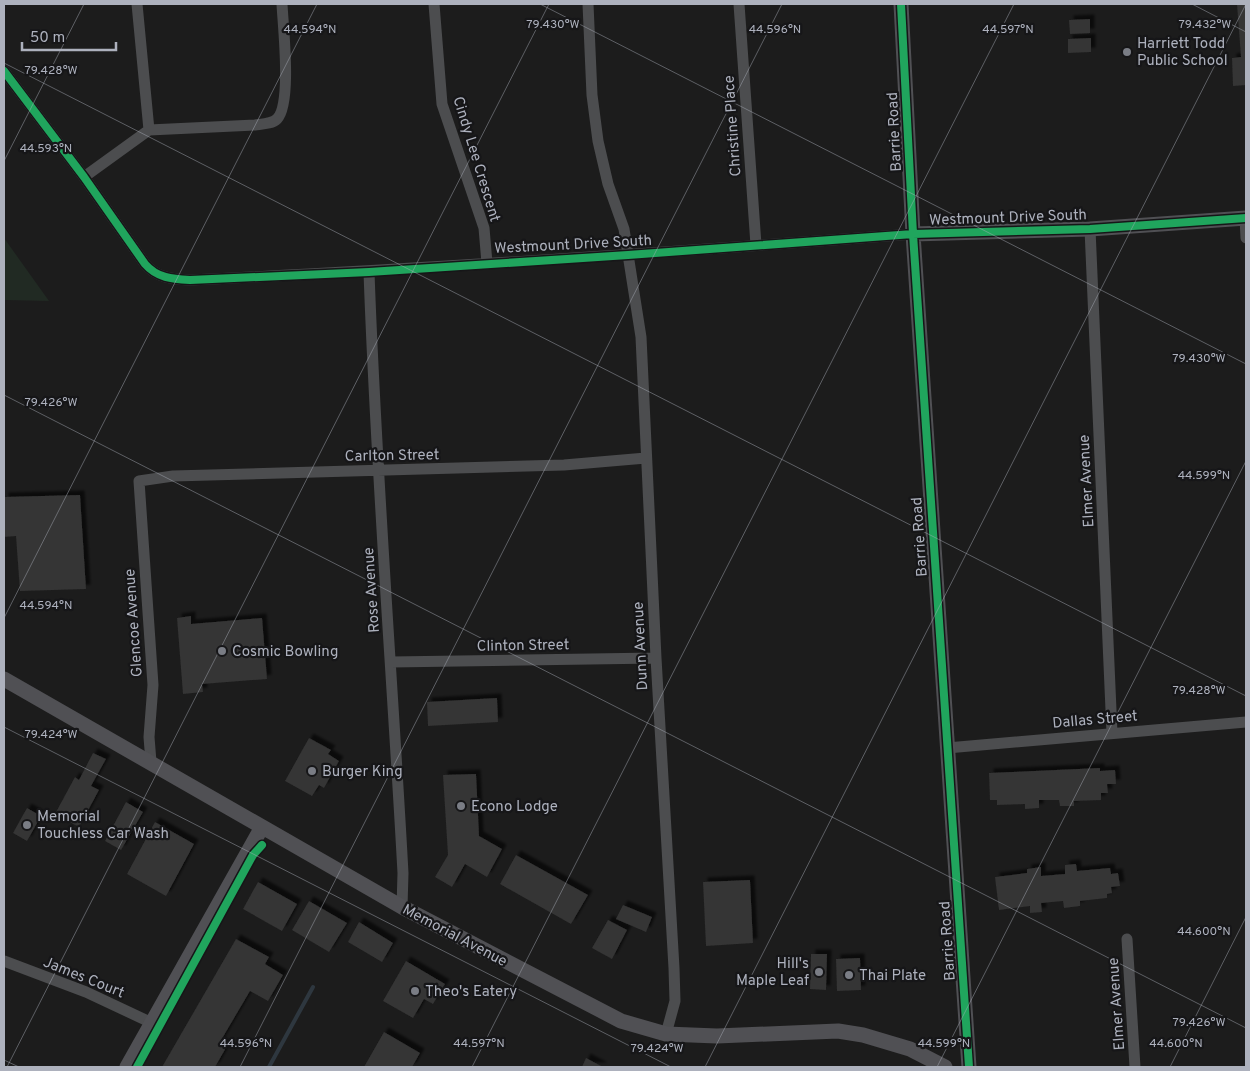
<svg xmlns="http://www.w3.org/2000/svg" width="1250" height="1071" font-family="Overpass,sans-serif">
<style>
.green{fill:#212a23}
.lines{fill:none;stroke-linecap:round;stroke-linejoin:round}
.stream{stroke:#2e373f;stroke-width:4}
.building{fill:#343434;filter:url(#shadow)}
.street{stroke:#4c4d4f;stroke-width:11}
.secondary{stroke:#505054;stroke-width:15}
.cycleway-casing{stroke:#161618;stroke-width:11}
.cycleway{stroke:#20a55d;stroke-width:8}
.ticks{fill:none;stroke:#adb1bd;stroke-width:1;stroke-opacity:0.45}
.poi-dot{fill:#7a7d85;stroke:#161618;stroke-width:2}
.labels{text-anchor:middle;stroke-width:4.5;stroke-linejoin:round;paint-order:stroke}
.poi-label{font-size:15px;fill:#adb1bd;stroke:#161618;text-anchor:start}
.street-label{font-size:15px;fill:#adb1bd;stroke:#161618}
.ticks-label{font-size:12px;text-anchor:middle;fill:#adb1bd;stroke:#161618;stroke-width:4.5;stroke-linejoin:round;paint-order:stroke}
</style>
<defs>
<filter id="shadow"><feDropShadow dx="4.5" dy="-4.5" stdDeviation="1" flood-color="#0009"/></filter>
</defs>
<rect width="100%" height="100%" fill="#1c1c1c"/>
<path class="green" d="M4,238l45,63 -45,-1z"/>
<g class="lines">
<path class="stream" d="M269,1067l44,-80"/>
</g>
<path class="building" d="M1237,4h9v81l-13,1 -1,-28 9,-1z
M1090,19v14l-20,1 -1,-14z
M1091,38v14l-23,1v-14z
M80,495l6,94 -66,2 -4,-55 -12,1v-40z
M191,616v8l71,-6 5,61 -65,5 1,8 -20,2 -6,-76z
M497,698l1,24 -70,4 -1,-24z
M309,738l22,12 -3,4 11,7 -15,27 -5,-3 -7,11 -27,-15z
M93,753l13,6 -15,27 8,4 -20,37 -24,-13 20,-37 4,3z
M1100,768v3l15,-1 1,14h-9l1,9h-7v7l-27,1v5h-14l-1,-6h-20v8l-14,1v-5l-28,1v-5h-7l-1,-27z
M476,774l3,62 23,13 -15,28 -22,-13 -13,23 -17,-10 13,-22 -5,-80z
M126,802l17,10 -22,38 -16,-9z
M27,808l14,8 -14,25 -14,-8z
M155,822l39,22 -28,52 -39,-22z
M516,855l72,40 -17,29 -71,-40z
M1076,864l1,7 33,-3 1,6 7,-1 2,13 -9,1 1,6 -5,1v4l-27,3v5l-16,2 -1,-7 -22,2 1,9 -12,1v-7l-31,4 -4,-33 32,-4v-4l14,-2v9l24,-2v-9z
M750,880l3,63 -47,3 -3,-64z
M258,882l39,22 -15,27 -39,-22z
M309,901l38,22 -18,29 -37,-22z
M623,905l29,12 -6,15 -30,-13z
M608,920l19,10 -15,29 -20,-11z
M359,922l34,21 -11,19 -34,-20z
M236,939l33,18 -4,7 18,11 -15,26 -18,-10 -30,51 7,4 -12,21h-53z
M811,954h16l-1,36 -16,-1z
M860,958l1,32 -24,1 -1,-32z
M406,961l39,23 -12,20 -9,-5 -11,19 -30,-17z
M384,1032l36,21 -8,14h-48z
M586,1058l17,9h-21z"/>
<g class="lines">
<path class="street" d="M137,4l12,126
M434,4l8,100 42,124 3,35
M588,4l4,91 6,46 10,43 16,45 17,108 15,321 18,310 1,33 -9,33
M739,4l17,241
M4,71l80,106 61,87c12,14 27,15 45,16 241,-11 482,-28 723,-46
M149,130l106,-5c7,-1 17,-1 22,-6 15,-15 6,-93 5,-115
M84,177l65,-47
M1245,218l1,20
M1090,229l22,504
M369,272c7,200 23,400 34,601l-1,34
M391,662l265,-4
M947,748l299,-26
M151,762l-2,-25 4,-52 -14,-204 34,-5 391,-11 82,-7
M1127,939l8,128
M4,961l82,31 66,31"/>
<path class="secondary" d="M901,4l12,230 56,833
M913,234l177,-5 156,-11
M4,679l398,228 219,114 45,13 51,2 121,-5 25,4 47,14 35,18
M127,1067l135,-240"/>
<g class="cycleway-casing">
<path id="cycleway" d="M901,4l12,230 56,833
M4,71l80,106 61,87c12,14 27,15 45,16l179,-8 259,-17 285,-21 177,-5 156,-11
M137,1067l116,-212 9,-10"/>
</g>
<use href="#cycleway" class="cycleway"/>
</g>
<path class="ticks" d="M540,4l706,360M1192,4l54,28M4,63l1242,633M4,161l80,-157M4,395l1242,633M4,618l313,-614M4,727l667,340M4,1060l15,7M7,1067l542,-1063M240,1067l542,-1063M472,1067l542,-1063M705,1067l541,-1063M937,1067l309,-606M1170,1067l76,-150"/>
<g class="poi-dot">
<circle cx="1127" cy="52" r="5"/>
<circle cx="222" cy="651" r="5"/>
<circle cx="312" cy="771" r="5"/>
<circle cx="461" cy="806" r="5"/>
<circle cx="27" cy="825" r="5"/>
<circle cx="819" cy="972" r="5"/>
<circle cx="849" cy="975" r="5"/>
<circle cx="415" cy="991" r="5"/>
</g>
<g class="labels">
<g class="poi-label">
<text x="1137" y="48">Harriett Todd<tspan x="1137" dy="17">Public School</tspan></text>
<text x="232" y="656">Cosmic Bowling</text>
<text x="322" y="776">Burger King</text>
<text x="471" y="811">Econo Lodge</text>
<text x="37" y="821">Memorial<tspan x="37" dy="17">Touchless Car Wash</tspan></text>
<text x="809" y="968" text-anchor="end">Hill's<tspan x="809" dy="17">Maple Leaf</tspan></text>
<text x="859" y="980">Thai Plate</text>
<text x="425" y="996">Theo's Eatery</text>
</g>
<g class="street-label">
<text transform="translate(732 126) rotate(-94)" y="5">Christine Place</text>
<text transform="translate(894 132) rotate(-93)" y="5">Barrie Road</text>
<text transform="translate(477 159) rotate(73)" y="5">Cindy Lee Crescent</text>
<text transform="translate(1008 217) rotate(-2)" y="5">Westmount Drive South</text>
<text transform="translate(573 244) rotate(-3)" y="5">Westmount Drive South</text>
<text transform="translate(392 455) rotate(-1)" y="5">Carlton Street</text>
<text transform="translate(1086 481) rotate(-93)" y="5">Elmer Avenue</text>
<text transform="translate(919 537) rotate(-94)" y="5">Barrie Road</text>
<text transform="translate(371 590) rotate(-94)" y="5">Rose Avenue</text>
<text transform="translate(133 623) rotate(-94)" y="5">Glencoe Avenue</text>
<text transform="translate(523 645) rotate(-1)" y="5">Clinton Street</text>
<text transform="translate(640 646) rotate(-93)" y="5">Dunn Avenue</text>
<text transform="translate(1095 719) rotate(-5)" y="5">Dallas Street</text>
<text transform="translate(455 935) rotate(28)" y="5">Memorial Avenue</text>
<text transform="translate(947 941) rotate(-94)" y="5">Barrie Road</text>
<text transform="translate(84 977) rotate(22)" y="5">James Court</text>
<text transform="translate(1116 1004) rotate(-94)" y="5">Elmer Avenue</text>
</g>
</g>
<g class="ticks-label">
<text x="1205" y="28">79.432°W</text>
<text x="553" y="28">79.430°W</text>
<text x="310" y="33">44.594°N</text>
<text x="775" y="33">44.596°N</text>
<text x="1008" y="33">44.597°N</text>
<text x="51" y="74">79.428°W</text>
<text x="46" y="152">44.593°N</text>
<text x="1199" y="362">79.430°W</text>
<text x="51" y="406">79.426°W</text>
<text x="1204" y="479">44.599°N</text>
<text x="46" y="609">44.594°N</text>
<text x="1199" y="694">79.428°W</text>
<text x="51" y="738">79.424°W</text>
<text x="1204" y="935">44.600°N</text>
<text x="1199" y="1026">79.426°W</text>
<text x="246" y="1047">44.596°N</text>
<text x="479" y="1047">44.597°N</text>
<text x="944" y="1047">44.599°N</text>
<text x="1176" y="1047">44.600°N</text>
<text x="657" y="1052">79.424°W</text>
</g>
<rect width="1250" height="1071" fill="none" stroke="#adb1bd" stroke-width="10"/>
<path d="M22 42v8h94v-8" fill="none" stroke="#adb1bd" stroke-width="2.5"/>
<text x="30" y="42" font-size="15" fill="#adb1bd" stroke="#161618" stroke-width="4" paint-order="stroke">50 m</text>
</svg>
